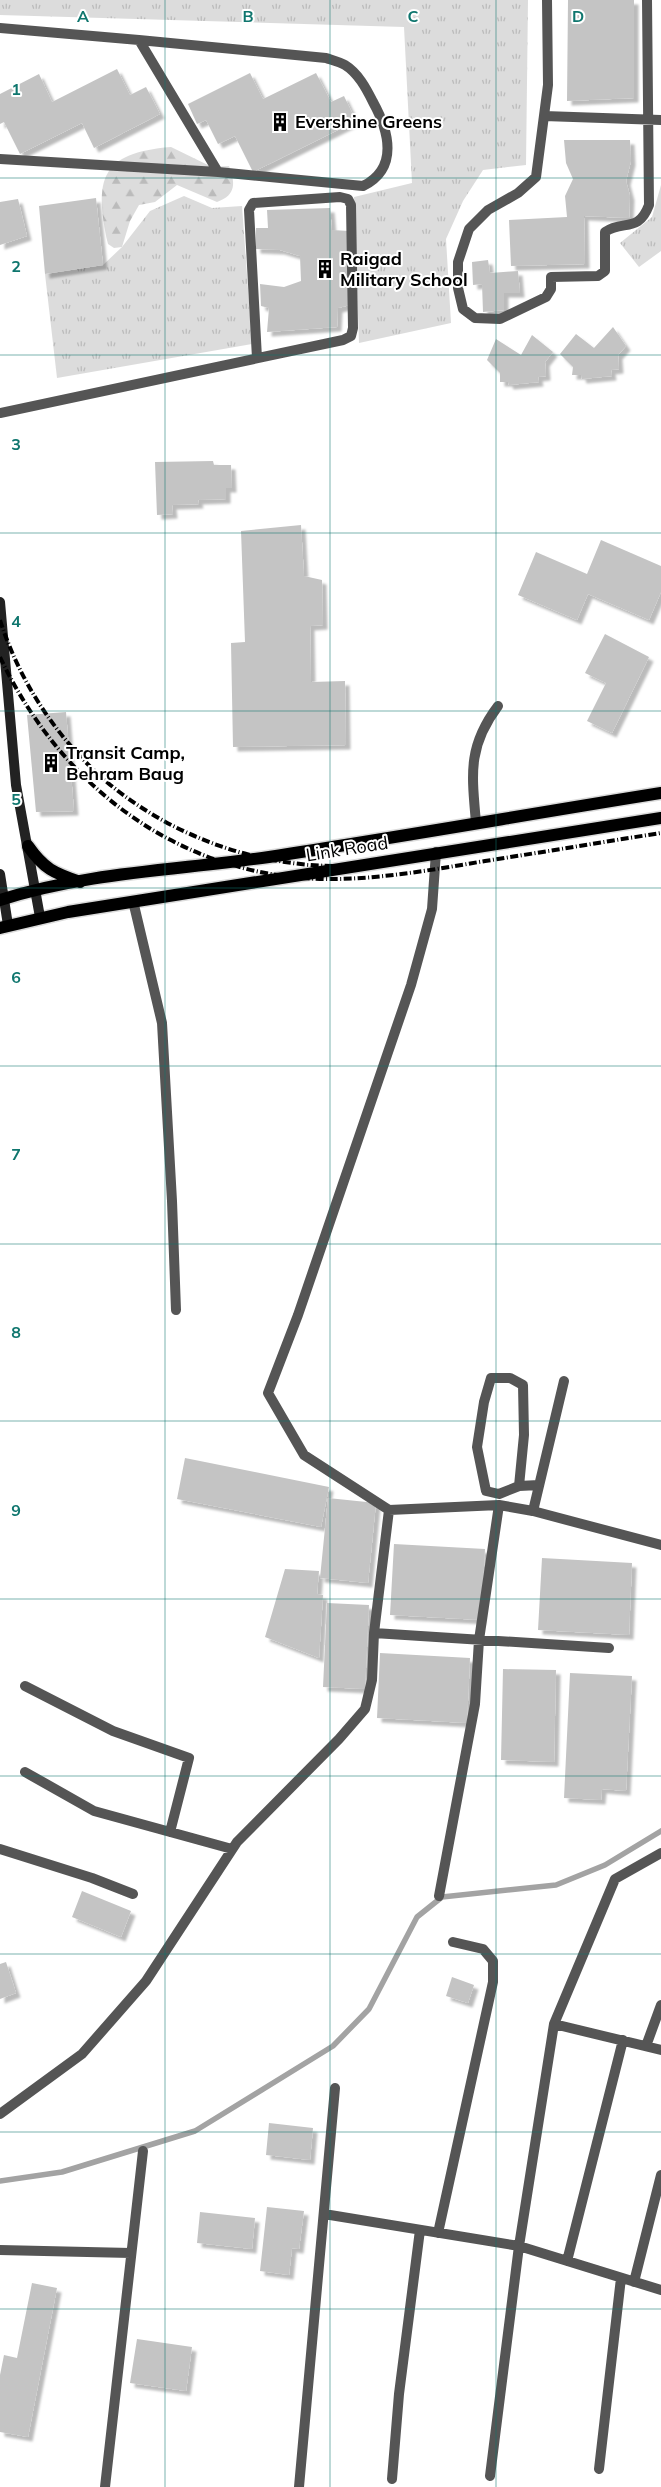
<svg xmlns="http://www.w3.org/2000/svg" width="661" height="2487" font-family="Mulish,sans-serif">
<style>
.forest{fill:url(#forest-firs)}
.park{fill:url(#park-tufts)}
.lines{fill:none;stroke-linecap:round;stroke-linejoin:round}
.stream{stroke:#a3a3a3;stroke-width:5.5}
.building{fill:#c4c4c4;filter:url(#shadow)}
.primary-casing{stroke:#dbdbdb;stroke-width:15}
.service{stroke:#555;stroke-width:10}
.minor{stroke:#555;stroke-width:10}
.secondary{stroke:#222;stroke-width:10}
.primary{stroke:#000;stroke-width:12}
.rail{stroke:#000;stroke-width:4;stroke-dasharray:8 2.5 1 2.5;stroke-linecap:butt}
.grid{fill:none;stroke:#0f766e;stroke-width:1;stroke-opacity:0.55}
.labels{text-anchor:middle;stroke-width:4;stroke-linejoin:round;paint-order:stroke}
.poi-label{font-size:18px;font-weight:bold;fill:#000;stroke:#fff;text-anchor:start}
.street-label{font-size:18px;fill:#000;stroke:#fff}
.grid-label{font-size:16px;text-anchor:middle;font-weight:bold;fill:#0f766e;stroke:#fff;stroke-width:4;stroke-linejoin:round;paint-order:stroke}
</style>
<defs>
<pattern id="forest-firs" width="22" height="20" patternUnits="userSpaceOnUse" patternTransform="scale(1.25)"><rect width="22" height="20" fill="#dcdcdc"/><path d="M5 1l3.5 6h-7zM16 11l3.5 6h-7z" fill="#bbb"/></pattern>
<pattern id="park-tufts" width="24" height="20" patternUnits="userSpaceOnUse" patternTransform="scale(1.25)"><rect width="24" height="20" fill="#dcdcdc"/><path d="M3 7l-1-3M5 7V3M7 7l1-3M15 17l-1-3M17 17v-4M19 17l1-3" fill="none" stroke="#bbb"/></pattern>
<filter id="shadow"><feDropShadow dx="4.5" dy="4.5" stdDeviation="1" flood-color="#0004"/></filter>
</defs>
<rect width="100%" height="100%" fill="#fff"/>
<path class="forest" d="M171,147l41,20 17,-1c6,16 8,29 -12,36l-40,-17 -22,17 -16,3 -9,16 -8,26 -8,1 -6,-4c-14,-65 -8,-91 63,-97z"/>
<path class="park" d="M0,0h528l-2,165 -43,5 -20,31 -17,38 5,84 -92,20 -5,-146 58,-14 -8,-156 -404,-12z
M661,185v66l-22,16 -19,-24 32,-26z
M184,196l28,12 30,-2 10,138 -195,34 -12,-104 58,-9 19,-18 28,-36z"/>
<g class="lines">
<path class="stream" d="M0,2181l62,-9 133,-41 138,-85 36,-37 48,-92 25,-20 114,-12 49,-20 56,-34"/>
</g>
<path class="building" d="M568,0h66v98l-67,3z
M117,69l13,26 16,-8 14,27 -66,34 -12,-25 -62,31 -16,-32 -4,2v-30l39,-20 13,28z
M250,73l13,26 53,-26 15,29 13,-6 12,25 -103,51 -18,-36 -17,8 -12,-24 -9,4 -9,-20z
M564,140h66l1,21 -5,20 4,15 -1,22 -45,-2 1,48 -74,2 -2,-46 58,-3 -2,-21 8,-17 -7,-16z
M96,198l7,67 -58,9 -6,-68z
M18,199l9,37 -27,9v-43z
M330,208l2,22 17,1 1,74 -12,3 -1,19 -70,5 2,-24 -8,-2 -1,-22 24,3 17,-6 -1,-25 -20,-6 -24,-1v-21h12l-1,-18z
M488,260l2,13 28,-2 2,22h-16v17l-21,2 -1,-28 -9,1 -1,-23z
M613,327l13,19 -8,9 1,14 -8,1 1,6 -30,3 -1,-4h-9l1,-8 -13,-13 16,-20 18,14z
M532,335l21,17 -8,10 1,14 -8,1 1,5 -30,3 -1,-3h-8v-9l-13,-13 9,-21 25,16z
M213,461l1,4h17l1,23h-6v11l-28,1 1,4 -27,1 1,9 -16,1 -2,-53z
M301,525l3,51 18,4 1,45 -13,1 1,56 34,-1 1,64 -113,2 -2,-104 14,-1 -4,-111z
M601,540l60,26v26l-12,28 -61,-26 -11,26 -59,-25 18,-43 51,22z
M605,634l44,23 -37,76 -25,-12 19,-38 -21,-10z
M66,712l8,99 -38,1 -9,-97z
M185,1458l144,29 -8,40 -144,-28z
M328,1498l48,5 -8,80 -48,-5z
M394,1544l91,5 -4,71 -91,-5z
M542,1558l90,5 -3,72 -91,-5z
M285,1569l34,2 -2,23 6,1 -4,63 -54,-21z
M327,1603l42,2 -4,84 -42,-2z
M380,1653l90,5 -3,65 -90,-5z
M503,1669l53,1 -2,92 -53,-2z
M570,1673l62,3 -6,115 -24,-2 -1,11 -37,-2z
M82,1891l49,20 -10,26 -49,-20z
M6,1962l10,31 -16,6v-35z
M452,1977l22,8 -6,18 -22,-7z
M269,2123l44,5 -3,32 -44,-5z
M267,2207l37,4 -5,38 -7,-1 -3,27 -29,-4z
M200,2212l55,6 -3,31 -55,-6z
M32,2283l25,5 -29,149 -28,-5v-57l4,-20 13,3z
M137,2339l55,8 -6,44 -56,-8z"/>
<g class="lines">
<g class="primary-casing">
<path id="primary" d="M28,846c16,23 26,27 52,36
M0,900c87,-28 180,-30 269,-43 131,-20 261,-43 392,-64
M0,928l68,-16 593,-94"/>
</g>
<path class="service" d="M0,413l343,-73 8,-4 2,-8 -2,-123 -3,-6 -8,-2 -87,6 -4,7 8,148
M519,1486l5,-51 -1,-50 -13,-7h-19l-7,24 -7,45 9,44 13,3 20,-8 20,-1
M533,1511l31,-130"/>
<path class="minor" d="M547,0l1,85 -12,92 -18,16 -30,17 -19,19 -11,33v26l5,21 12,9 25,1 46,-22 5,-8v-12l47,-1 7,-5v-39c18,-13 33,2 44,-27l-2,-205
M0,28l139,12 79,132 -218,-13
M139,40l187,18c6,2 14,4 19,7 13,8 21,23 28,37 16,29 26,66 -10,84l-145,-14
M544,116l117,4
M476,823c-4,-48 -9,-76 22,-117
M133,901l29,122 10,178 4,109
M389,1510l-85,-55 -36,-62 30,-78 113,-330 21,-76 4,-57
M609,1648l-235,-15 15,-123 110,-5 34,6 128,34
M25,1686l88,45 76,27 -19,74
M25,1772l69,39 138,38
M0,1849l92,29 41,16
M439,1896l36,-192 4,-64 20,-135
M554,2024l107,26
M646,2046l15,-41
M0,2114l82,-60 64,-73 91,-139 102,-103 26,-30 7,-29 2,-47
M324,2214l195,32 142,44
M438,2233l55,-251v-21l-10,-12 -30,-7
M0,2250l131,3
M567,2261l56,-221
M634,2282l27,-107
M599,2469l22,-191
M490,2476l29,-230 35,-222 61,-145 46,-26
M392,2479l7,-85 21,-164
M105,2487l38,-336
M299,2487l36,-399"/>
<path class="secondary" d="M0,602l16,183 24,132
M0,874l8,51"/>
<use href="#primary" class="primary"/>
<path class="rail" d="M0,620c20,63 58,120 108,163 64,53 146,83 230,83 49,-1 98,-10 146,-18 59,-10 118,-19 177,-28
M0,657c63,134 187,225 338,222 49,-1 99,-10 147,-18 59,-9 117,-19 176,-28"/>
</g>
<path class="grid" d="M165,0v2487M330,0v2487M496,0v2487M0,178h661M0,355h661M0,533h661M0,711h661M0,888h661M0,1066h661M0,1244h661M0,1421h661M0,1599h661M0,1776h661M0,1954h661M0,2132h661M0,2309h661"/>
<defs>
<g id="building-bare" transform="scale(1.5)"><path d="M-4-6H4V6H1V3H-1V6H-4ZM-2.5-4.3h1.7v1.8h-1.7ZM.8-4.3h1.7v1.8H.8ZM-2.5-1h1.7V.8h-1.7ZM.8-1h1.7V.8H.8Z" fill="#000" stroke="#fff" stroke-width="2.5" paint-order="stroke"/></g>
</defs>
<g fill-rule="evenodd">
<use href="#building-bare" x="280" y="122"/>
<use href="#building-bare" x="325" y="269"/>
<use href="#building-bare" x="51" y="763"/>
</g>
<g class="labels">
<g class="poi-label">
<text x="295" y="128">Evershine Greens</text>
<text x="340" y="265">Raigad<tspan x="340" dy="21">Military School</tspan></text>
<text x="66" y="759">Transit Camp,<tspan x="66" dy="21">Behram Baug</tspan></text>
</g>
<g class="street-label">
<text transform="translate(347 849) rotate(-9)" y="6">Link Road</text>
</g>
</g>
<g class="grid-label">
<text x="83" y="22">A</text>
<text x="248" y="22">B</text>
<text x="413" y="22">C</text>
<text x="578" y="22">D</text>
<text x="16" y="95">1</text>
<text x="16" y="272">2</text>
<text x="16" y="450">3</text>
<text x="16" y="627">4</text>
<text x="16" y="805">5</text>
<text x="16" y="983">6</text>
<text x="16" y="1160">7</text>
<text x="16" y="1338">8</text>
<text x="16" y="1516">9</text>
</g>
</svg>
